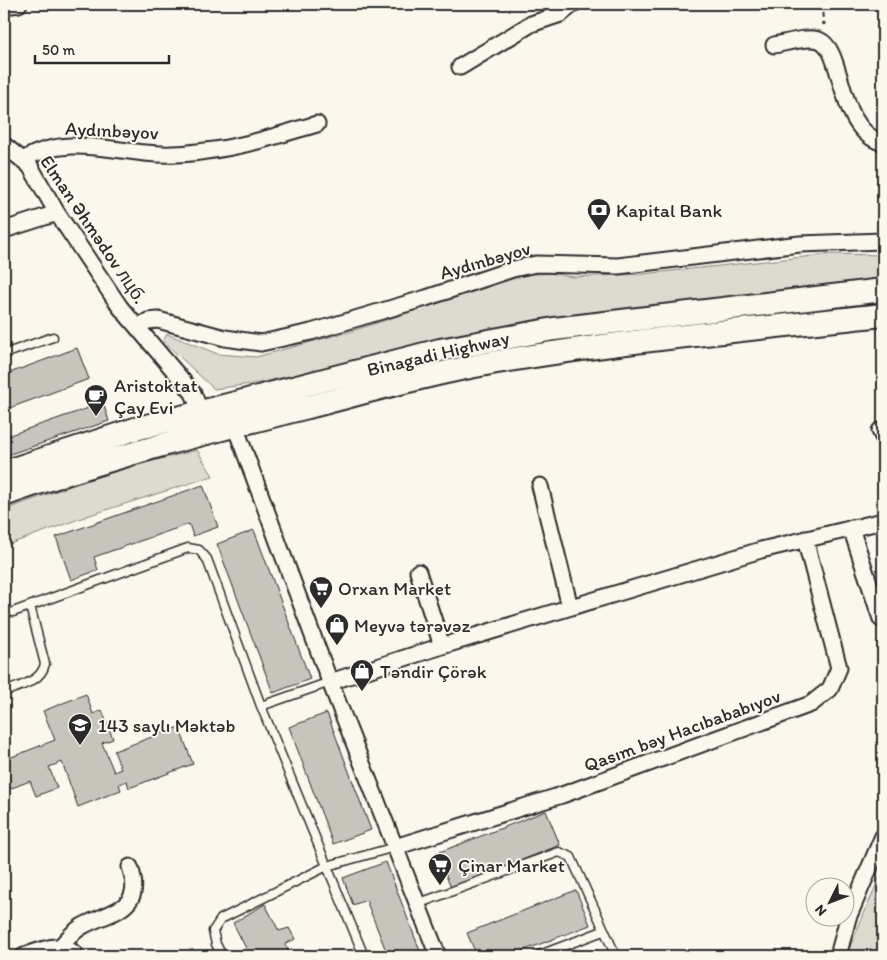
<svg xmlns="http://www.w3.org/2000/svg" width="887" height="960" font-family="Itim,sans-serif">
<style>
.green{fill:#dddad0;stroke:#84827e}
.building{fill:#c7c4bc;stroke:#2b2b2b}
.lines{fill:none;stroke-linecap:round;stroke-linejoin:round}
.service-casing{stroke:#2b2b2b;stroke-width:11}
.minor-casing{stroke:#2b2b2b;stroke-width:19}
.primary-casing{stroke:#2b2b2b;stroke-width:26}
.path{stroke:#2b2b2b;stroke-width:3;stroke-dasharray:5 4;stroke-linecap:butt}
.service{stroke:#fbf7ec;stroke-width:8}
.minor{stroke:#fbf7ec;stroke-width:15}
.primary{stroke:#fbf7ec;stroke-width:22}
.labels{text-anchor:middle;stroke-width:4;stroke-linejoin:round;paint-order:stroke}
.street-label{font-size:19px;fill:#2b2b2b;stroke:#fbf7ec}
.poi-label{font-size:19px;fill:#2b2b2b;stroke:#fbf7ec;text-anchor:start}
</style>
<rect width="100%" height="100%" fill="#fbf7ec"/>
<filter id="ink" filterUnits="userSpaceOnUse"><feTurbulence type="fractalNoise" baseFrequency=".02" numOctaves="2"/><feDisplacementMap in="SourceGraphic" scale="10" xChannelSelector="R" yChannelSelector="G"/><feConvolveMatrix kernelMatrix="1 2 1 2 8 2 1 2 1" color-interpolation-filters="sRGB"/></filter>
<g filter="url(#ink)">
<path class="green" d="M832,254l51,1v23l-326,39 -299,66 -44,6 -51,-48 4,-7 51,20 38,3 99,-27 169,-55 25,-2 25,4 69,-3z
M197,450l16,26 -123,39 -86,31v-36l105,-38z
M883,869v87h-35l1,-7z"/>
<path class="building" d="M77,348l12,31 -85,31v-35z
M103,403l6,18 -102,34 -3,-18z
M203,485l15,42 -25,9 -4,-12 -95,33 4,13 -27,10 -15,-43z
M254,530l56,149 -37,14 -56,-149z
M86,694l7,20 9,-4 11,29 -11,4 12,29 7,-3 -7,-18 65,-24 14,37 -64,24 -2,-7 -8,3 2,6 -43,17 -16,-45 -13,5 8,21 -21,8 -6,-15 -26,10v-31l51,-20 -12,-29z
M327,713l44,117 -38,14 -44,-117z
M546,811l14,34 -109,43 -14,-35z
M386,862l36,94h-34l-22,-56 -13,5 -10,-27z
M576,890l14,35 -81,31h-32l-10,-23z
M265,904l14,27 10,-3 6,11 -10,5 7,12h-42l-17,-33z"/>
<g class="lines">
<g class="service-casing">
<path id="service" d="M4,354l49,-17
M13,612l175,-64 11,2 8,9 54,147 103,250
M4,692c15,-6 37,-10 41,-28l-15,-58
M261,706l69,-24
M417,904l142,-52 12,5 45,99
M222,956l-6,-12 -3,-13 8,-12 106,-53 68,-19
M537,956l66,-25"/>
</g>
<g class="minor-casing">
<path id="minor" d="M4,6l15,-2
M774,45c12,-2 33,-9 45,-5 26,10 17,89 64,103
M460,67l71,-43 30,-10 12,-10
M4,145l26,21 27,47 63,94 73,86 11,27
M23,160c37,-24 82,-11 122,-7 19,2 42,1 61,-2 38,-4 75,-17 111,-27
M4,230l53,-17
M137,327l11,-6 10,-1 67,18 36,5 50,-11 115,-34 87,-29 23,-5 82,2 182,-22 83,-3
M232,418l98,264 108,274
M880,431l3,6
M540,486l30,121
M851,528l30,91
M418,572l24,74
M330,682l112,-36 319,-96 122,-29
M395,847l167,-52 249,-91 19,-15 9,-21 -34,-129
M61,946c6,-7 12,-14 20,-19 27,-16 65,-15 49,-60
M24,956c18,-6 38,-17 53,0
M838,956l10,-38 35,-82"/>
</g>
<g class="primary-casing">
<path id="primary" d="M4,472l131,-43 305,-79 114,-21 329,-39
M4,495c99,-36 201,-62 304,-88 62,-16 125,-34 189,-45 128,-22 257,-33 386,-47"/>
</g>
<path class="path" d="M822,4l2,21"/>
<use href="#service" class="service"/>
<use href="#minor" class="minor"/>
<use href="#primary" class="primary"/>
</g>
</g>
<defs>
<g id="bank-pin" transform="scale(1.25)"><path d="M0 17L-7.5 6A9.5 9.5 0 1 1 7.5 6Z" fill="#2b2b2b" stroke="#fbf7ec"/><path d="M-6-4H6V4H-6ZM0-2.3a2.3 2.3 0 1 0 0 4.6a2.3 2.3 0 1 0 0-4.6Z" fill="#fff"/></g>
<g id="cafe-pin" transform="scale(1.25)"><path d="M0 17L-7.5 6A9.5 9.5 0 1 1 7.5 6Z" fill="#2b2b2b" stroke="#fbf7ec"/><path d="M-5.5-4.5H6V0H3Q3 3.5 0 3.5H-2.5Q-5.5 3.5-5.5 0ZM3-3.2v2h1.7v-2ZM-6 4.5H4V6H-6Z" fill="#fff"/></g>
<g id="supermarket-pin" transform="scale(1.25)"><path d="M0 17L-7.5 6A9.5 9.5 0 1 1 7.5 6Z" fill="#2b2b2b" stroke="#fbf7ec"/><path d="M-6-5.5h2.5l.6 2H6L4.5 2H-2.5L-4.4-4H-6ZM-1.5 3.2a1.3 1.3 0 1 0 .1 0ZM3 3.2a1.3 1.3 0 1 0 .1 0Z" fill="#fff"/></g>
<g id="shop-pin" transform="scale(1.25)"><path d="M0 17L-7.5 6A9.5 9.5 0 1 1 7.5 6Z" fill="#2b2b2b" stroke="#fbf7ec"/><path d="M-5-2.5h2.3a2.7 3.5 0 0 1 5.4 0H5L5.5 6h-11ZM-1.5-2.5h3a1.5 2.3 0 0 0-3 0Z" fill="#fff"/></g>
<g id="school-pin" transform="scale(1.25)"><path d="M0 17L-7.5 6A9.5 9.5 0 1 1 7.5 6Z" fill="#2b2b2b" stroke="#fbf7ec"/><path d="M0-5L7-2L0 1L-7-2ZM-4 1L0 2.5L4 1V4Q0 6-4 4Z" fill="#fff"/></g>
</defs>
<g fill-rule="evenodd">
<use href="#bank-pin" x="599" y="210"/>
<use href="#cafe-pin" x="96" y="396"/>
<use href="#supermarket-pin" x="321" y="588"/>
<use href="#shop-pin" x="337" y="625"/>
<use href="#shop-pin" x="362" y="671"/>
<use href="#school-pin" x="80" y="725"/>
<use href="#supermarket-pin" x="440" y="865"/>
</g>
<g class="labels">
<g class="street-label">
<text transform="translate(112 130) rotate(3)" y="7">Aydınbəyov</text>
<text transform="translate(94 229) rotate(56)" y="7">Elman Əhmədov лцб.</text>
<text transform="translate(485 260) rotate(-16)" y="7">Aydınbəyov</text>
<text transform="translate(438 353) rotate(-13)" y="7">Binagadi Highway</text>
<text transform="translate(682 730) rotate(-20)" y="7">Qasım bəy Hacıbababıyov</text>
</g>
<g class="poi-label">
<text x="616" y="217">Kapital Bank</text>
<text x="114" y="392">Aristoktat<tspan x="114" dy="22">Çay Evi</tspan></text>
<text x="338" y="595">Orxan Market</text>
<text x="354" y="632">Meyvə tərəvəz</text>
<text x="380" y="678">Təndir Çörək</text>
<text x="98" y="732">143 saylı Məktəb</text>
<text x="458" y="872">Çinar Market</text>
</g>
</g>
<rect width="887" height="960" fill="none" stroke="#fbf7ec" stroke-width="20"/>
<rect x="10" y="10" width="867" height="940" fill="none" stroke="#2b2b2b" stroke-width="2" filter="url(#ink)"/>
<g transform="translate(830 902) rotate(228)"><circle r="24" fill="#fbf7ec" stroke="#a8a59f"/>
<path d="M0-4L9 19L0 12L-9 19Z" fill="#2b2b2b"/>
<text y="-8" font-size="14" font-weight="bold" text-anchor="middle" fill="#2b2b2b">N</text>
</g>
<path d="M35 55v8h134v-8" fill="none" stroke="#2b2b2b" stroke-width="2.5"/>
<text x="42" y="55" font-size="15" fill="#2b2b2b" stroke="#fbf7ec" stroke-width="4" paint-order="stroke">50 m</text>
</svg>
